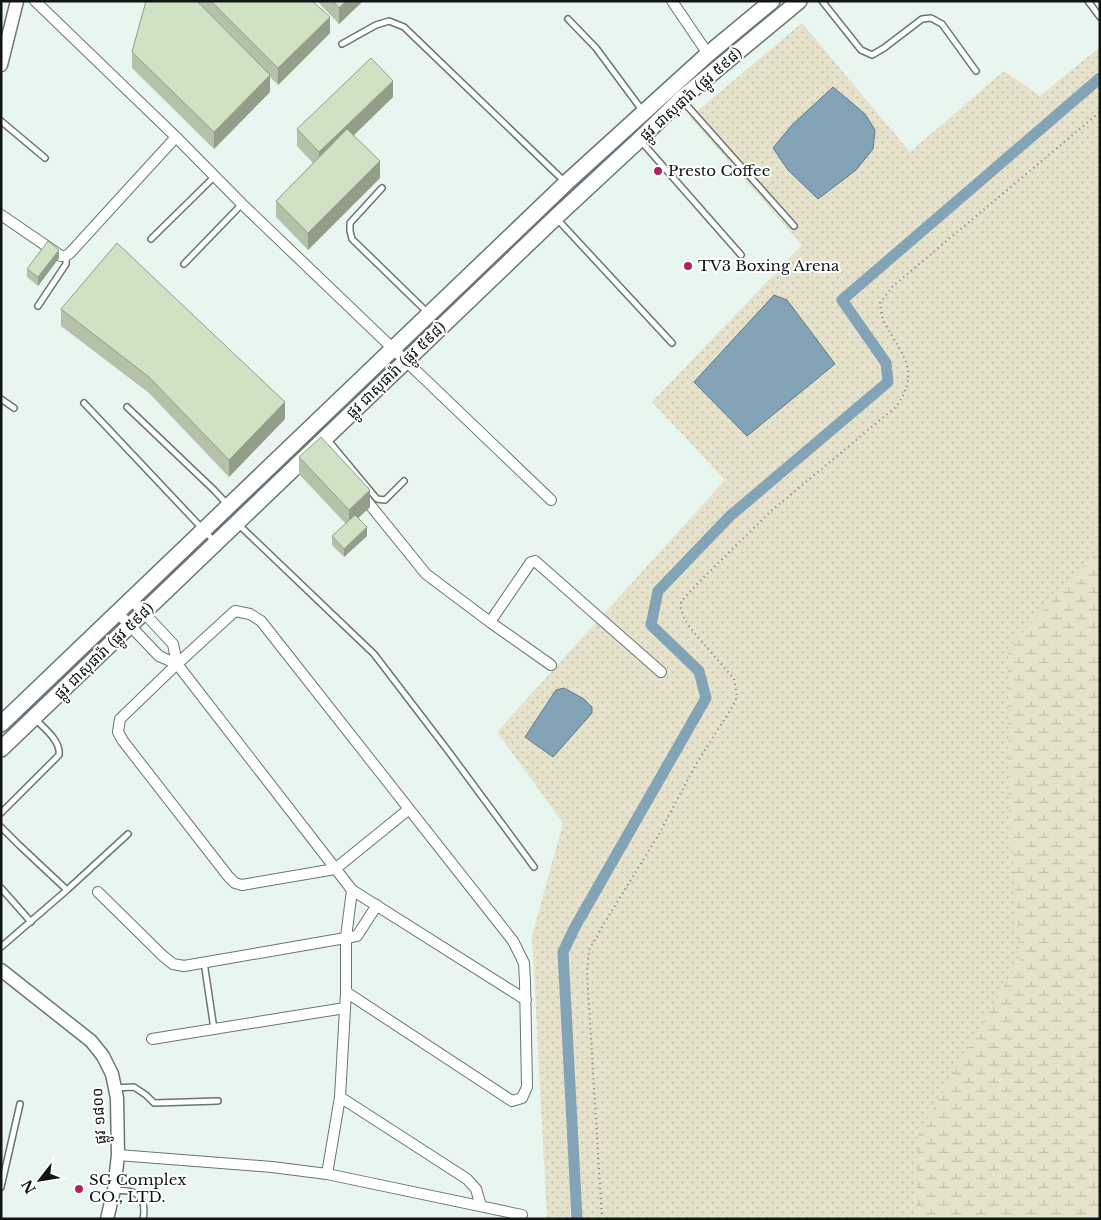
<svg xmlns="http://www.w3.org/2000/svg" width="1101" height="1220" font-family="'Libre Baskerville','Noto Sans Khmer',serif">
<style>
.grass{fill:url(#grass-dots)}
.wetland{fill:url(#wetland-marsh)}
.water{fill:#82a4b6;stroke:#607985}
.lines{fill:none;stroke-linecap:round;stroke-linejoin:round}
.canal{stroke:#82a4b6;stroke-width:11}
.service-casing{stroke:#6a7670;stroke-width:8}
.minor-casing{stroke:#6a7670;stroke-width:12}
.tertiary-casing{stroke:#6a7670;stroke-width:15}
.secondary-casing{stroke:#6a7670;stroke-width:18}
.path{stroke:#747d79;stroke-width:2;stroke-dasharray:1 4;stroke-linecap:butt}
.service{stroke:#fff;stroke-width:5}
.minor{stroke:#fff;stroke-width:10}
.tertiary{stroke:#fff;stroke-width:12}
.secondary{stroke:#fff;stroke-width:15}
.wall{fill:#b3c2a9}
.shaded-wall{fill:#929e89}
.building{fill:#d0e2c4;stroke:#929e89}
.poi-dot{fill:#ae2361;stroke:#fff;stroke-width:2}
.labels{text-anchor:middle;stroke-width:4;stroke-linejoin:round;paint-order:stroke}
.street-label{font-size:15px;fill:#111614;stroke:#fff}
.poi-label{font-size:15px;fill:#111614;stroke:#fff;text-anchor:start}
</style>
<defs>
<pattern id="grass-dots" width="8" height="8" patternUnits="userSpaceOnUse" patternTransform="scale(1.25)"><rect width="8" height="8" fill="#e6e2cc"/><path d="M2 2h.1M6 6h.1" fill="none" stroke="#c4c1ae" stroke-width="1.8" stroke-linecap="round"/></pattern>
<pattern id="wetland-marsh" width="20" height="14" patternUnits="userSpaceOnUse" patternTransform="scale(1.25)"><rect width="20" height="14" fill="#e6e2cc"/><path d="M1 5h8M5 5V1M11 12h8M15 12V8" fill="none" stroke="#c4c1ae"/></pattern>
</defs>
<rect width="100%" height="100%" fill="#e8f6ef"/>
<path class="grass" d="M802,23l108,129 94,-81 36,25 60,-49v1172h-553l-15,-283 31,-113 -66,-91 228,-252 -73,-78 150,-157 -112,-128z"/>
<path class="wetland" d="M1100,550v669h-184l2,-84 102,-176 -11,-148 -1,-163z"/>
<path class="water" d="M833,87l32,27 10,16 -2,19 -17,21 -38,29 -30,-29 -15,-22 19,-23z
M774,295l13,5 48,64 -88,72 -53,-54z
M564,688l20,11 8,8v6l-39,44 -28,-20 31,-47z"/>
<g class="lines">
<path class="canal" d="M577,1219l-14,-267 12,-25 131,-229 -7,-27 -48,-46 7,-34 72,-75 158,-134 -2,-19 -44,-63 258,-222"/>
<g class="service-casing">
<path id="service" d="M822,1l39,49 11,5 12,-7 38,-29 9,-1 11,6 34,47
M1088,1l12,16
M568,19l28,29 46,62
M342,44l34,-19 13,-4 15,6 161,155
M682,100l112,126
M1,121l44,37
M640,140l101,115
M382,188l-32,35v8l2,8 75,73
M558,220l114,123
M151,239l64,-63
M184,264l58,-60
M38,306l28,-42v-8
M1,399l13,9
M84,403l130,138
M127,407l87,83 13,14
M328,440l49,59 8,1 19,-19
M238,524l136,130 75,98 85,115
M1,813l58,-58c2,-14 -15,-27 -24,-36
M1,827l18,18 48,45
M1,888l30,34
M1,947l66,-57 61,-56
M204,962l10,67
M115,1088l19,-1 12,8 8,8 64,-2
M1,1187l19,-83
M114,1190c6,1 16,0 21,3 9,5 10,16 8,26"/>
</g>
<g class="minor-casing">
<path id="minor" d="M35,1l141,136 66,67 309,296
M672,1l36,53
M1,215l60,41h5l4,-3 106,-116
M362,495l64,79 64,48 61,43
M131,599l42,45 4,20 175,226 174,110
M117,612l42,44 18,8
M490,622l41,-60 4,-1 126,111
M98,892l65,64 10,8 11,2 173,-30 20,-31
M346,992l166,109 10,-3 5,-11 -2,-105 -1,-19 -11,-22 -252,-320 -11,-7 -15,-3 -58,53 -57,55 -2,13 5,9 105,135 7,7 7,2 93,-16 74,-60
M152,1039l193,-31
M340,1097l127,82 9,10 5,17
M118,1155l154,12 55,7 195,41
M327,1174l13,-77 6,-105v-55l6,-47"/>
</g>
<g class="tertiary-casing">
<path id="tertiary" d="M1,65l16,-64
M1,970l90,71 12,15 9,18 5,24 1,57 -4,35 -7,29"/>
</g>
<g class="secondary-casing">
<path id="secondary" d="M1,724l565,-541 142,-129 64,-53
M1,749l555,-532 83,-77 42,-41 118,-98"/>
</g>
<path class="path" d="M602,1219l-15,-246 2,-23 16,-28 54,-88 36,-68 39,-62 3,-8 -3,-17 -43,-50 -4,-6 -3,-5 -3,-9v-6l3,-5 19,-20 67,-66 127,-106c19,-30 12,-42 -5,-70 -3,-6 -7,-11 -9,-17 -2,-5 -2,-11 -3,-16l13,-17 207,-174"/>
<use href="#service" class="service"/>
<use href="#minor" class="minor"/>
<use href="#tertiary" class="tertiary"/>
<use href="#secondary" class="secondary"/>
</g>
<path class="wall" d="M146,1h166l18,32 -52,52 -8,-8v15l-56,57 -82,-81v-16z
M317,1h46l-24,23z
M393,97l-39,38 26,43 -72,72 -32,-33v-16l37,-38 -16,-17v-17z
M59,258l-21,28 -11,-9v-8z
M61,309l224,110 -56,58 -80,-84 -88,-67z
M299,457l71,50 -12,11 9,18 -23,21 -12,-12v-9l14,-12 -47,-50z"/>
<path class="shaded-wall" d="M346,1h17l-24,23v-16z
M330,17v16l-52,52v-17z
M270,75v17l-56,57v-17z
M393,81v16l-74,72v-17z
M380,161v17l-72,72v-17z
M59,250v8l-21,28v-9z
M285,402v17l-56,58v-17z
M370,490v17l-21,20v-17z
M367,527v9l-23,21v-8z"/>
<path class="building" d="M146,1h51l73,74 -56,57 -82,-80z
M211,1h101l18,16 -52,51z
M333,1h13l-7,7z
M371,58l22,23 -74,71 -22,-23z
M347,129l33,32 -72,72 -32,-32z
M48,241l11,9 -21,27 -11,-8z
M117,243l168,159 -56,58 -80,-83 -88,-68z
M321,437l49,53 -21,20 -50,-53z
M355,515l12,12 -23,22 -12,-13z"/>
<g class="poi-dot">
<circle cx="658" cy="171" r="5"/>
<circle cx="688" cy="266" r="5"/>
<circle cx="79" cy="1189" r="5"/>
</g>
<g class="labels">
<g class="street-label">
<text transform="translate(691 94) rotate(-42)" y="5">ផ្លូវ ជាសុផារ៉ា (ផ្លូវ ៥៩៨)</text>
<text transform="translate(396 370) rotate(-44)" y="5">ផ្លូវ ជាសុផារ៉ា (ផ្លូវ ៥៩៨)</text>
<text transform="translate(104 651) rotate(-44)" y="5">ផ្លូវ ជាសុផារ៉ា (ផ្លូវ ៥៩៨)</text>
<text transform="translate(99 1116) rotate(-94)" y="5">ផ្លូវ ១៨០០</text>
</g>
<g class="poi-label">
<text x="668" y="176">Presto Coffee</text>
<text x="698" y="271">TV3 Boxing Arena</text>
<text x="89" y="1185">SG Complex<tspan x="89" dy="17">CO., LTD.</tspan></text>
</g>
</g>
<rect width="1101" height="1220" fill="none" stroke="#111614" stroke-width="5"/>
<g transform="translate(40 1180) rotate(239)" stroke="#ffffff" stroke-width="4" paint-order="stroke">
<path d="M0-4L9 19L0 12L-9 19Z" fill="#111614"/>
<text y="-8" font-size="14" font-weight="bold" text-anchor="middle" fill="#111614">N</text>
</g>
</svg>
